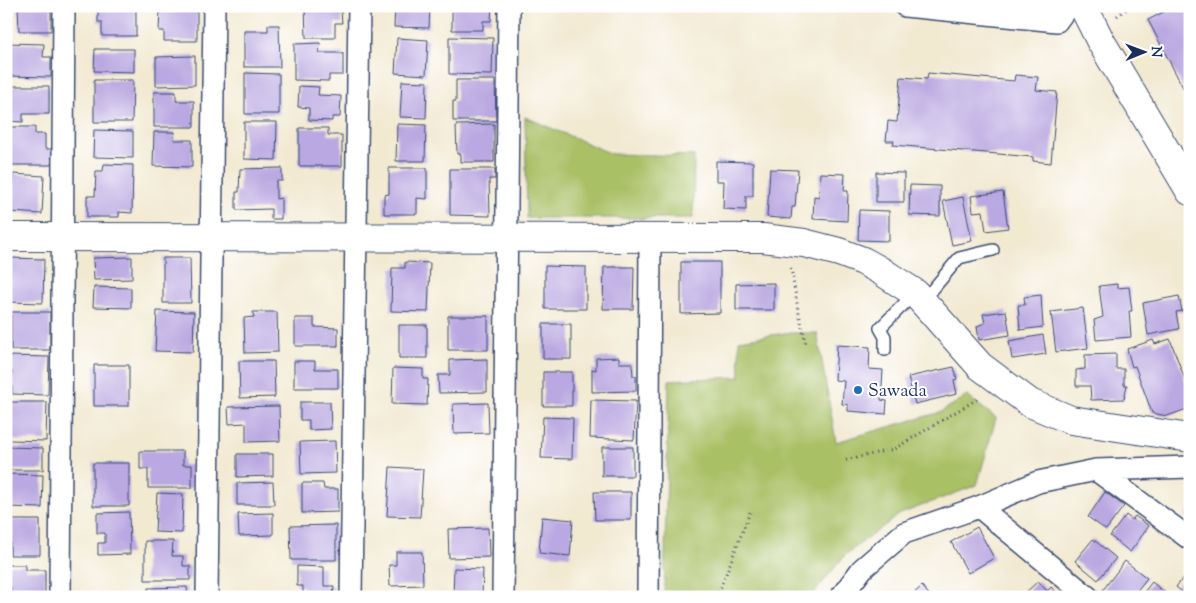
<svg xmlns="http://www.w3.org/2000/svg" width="1196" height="603" font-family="'Sorts Mill Goudy',serif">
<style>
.green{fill:#a9c065;stroke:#627862}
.building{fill:#b9a8e1}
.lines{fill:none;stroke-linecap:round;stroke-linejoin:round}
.lane-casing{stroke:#3b4b6f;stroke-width:14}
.street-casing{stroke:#3b4b6f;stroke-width:24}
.secondary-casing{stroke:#3b4b6f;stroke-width:30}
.path{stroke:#3b4b6f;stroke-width:3;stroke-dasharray:1 4;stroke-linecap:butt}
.lane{stroke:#fff;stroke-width:11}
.street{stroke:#fff;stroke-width:21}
.secondary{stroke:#fff;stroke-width:28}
.poi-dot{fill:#1f6fb2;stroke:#fff;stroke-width:2}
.labels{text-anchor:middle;stroke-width:4;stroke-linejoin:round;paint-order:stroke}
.poi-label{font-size:18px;fill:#1b2f5e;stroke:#fff;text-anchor:start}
</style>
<rect width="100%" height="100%" fill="#fff"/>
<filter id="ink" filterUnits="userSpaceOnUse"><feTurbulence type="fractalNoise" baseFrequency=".02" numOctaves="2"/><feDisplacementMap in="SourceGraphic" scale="10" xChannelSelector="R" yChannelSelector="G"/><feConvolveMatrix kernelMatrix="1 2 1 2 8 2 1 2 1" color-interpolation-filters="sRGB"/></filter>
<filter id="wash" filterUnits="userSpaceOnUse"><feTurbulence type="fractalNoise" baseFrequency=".0096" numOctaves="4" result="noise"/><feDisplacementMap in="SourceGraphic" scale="20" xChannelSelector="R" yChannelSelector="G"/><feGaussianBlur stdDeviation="1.12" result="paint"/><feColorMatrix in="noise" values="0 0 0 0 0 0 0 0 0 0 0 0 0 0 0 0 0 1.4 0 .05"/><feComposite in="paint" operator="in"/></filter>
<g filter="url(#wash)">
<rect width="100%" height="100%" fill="#f2e9d1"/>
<path class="green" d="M525,117l87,37 82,2 -1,62h-166z
M785,333h32l19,109 105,-30 26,-16 29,22 -19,67 -77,29 -55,41 -34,42h-147l5,-217 71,-3 -1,-37z"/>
<g id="blocks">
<path class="building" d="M18,6h33v25h-32z
M98,6h38v30h-34v-14h-4z
M305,6h30v4h6l1,13h-7v15h-29z
M395,6h35l-1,22 -35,-1z
M452,6h40l-1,15h-8v9h-31z
M1175,6h15v95l-42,-81z
M160,10h37v31h-33v-10h-5z
M268,25h11l1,42h-36v-36h24z
M449,37l44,1 -1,37 -43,-1z
M397,38l31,2 -2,35 -31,-2z
M6,43l38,1 -1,13h8v20l-45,-1z
M320,43l-1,10h24v22h-14v6l-35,-1v-36z
M95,49h39v23l-40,-1z
M195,56v29l-39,1v-29z
M245,73l34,1v40h-34z
M928,73l86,8 1,-6 23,2 -2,13 21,2 -6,71 -18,-2v-4l-140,-12 1,-4h-8l2,-20 9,1 4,-45 26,2z
M94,80h39l-1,42h-38z
M456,80h39l1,41h-43v-20h3z
M402,81l25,1 -1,36 -26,-1z
M6,86h43v28h-26v8l-17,-1z
M299,86l20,1 -1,8 23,1 -1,21h-8v4l-23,-1v-12l-11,-1z
M154,92h22v9h18v26h-40z
M244,122h33l-1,38 -32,-1z
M397,124l29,1 -1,36h-29z
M494,124v38h-33v-8h-4l-1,-29z
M6,127h29v7h10v15h8l-2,16h-41v-17h-4z
M299,128h29v7h14v31h-43z
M94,130l39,1v27l-40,-1z
M154,132h21l-1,8h18v27l-39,-1z
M716,161l37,1v34h-7v14l-23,-1 1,-28h-8z
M104,164l29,1 -1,48 -13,-1v5h-32v-21h8l1,-25h7z
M282,168v13h-6v18l5,-1v21h-10v-10l-35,1v-18h3l1,-23z
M389,168h38v31l-10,-1v16h-33v-19l5,-1z
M450,169h45v10h-6l1,37 -40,-1z
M770,169l28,1 -3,37h-3l-1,12 -24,-2z
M876,172l28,1v29h-28z
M820,173l25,1 -1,17h4l-1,30 -34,-2 1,-23 5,1z
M13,174l31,2 -2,38 -32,-2z
M910,185l30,1v30l-31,-1z
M1003,192l5,36 -22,3 -3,-20 -10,1 -2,-16z
M963,197l9,44 -20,4 -9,-44z
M859,210l30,1v30l-31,-1z
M132,257v22l-38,1 -1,-22z
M9,258l35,1 -1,44 -35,-1z
M163,258h27l1,45h-28z
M405,262l25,1 -2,49 -37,-1 1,-43h13z
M681,262h39v51l-39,1z
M545,266l41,1v42h-41z
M604,267h30l-1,42h-30z
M774,283v27h-38v-26z
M1117,284v4l12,-1 3,24h-3l2,26 -35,3 -2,-20 9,-3 -4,-31z
M94,287l37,1v20l-38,-1z
M1041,295l2,32 -23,3 -2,-25h7l-1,-8z
M1179,296l3,15 -6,1 3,17 -31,6 -5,-32z
M1083,308l5,40 -32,4 -5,-40z
M157,311l37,1 -1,40 -38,-1z
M1006,311l4,24 -31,5 -2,-14 8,-3 -2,-9z
M11,312h39v38h-39z
M253,312h24l1,40 -33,1 -1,-35 10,-1z
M448,316h40v34h-40z
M295,318h19v9l24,1v18h-43z
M543,324h28v35h-28z
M399,325h28v33h-28z
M1043,335l3,19 -34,5 -3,-18z
M1170,339l20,54v15l-23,8 -15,-3 -17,-47 -3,1 -5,-18 26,-9 2,4z
M837,345l33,2 -1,22 14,1 -2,30 6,1 -1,13 -38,-3v-6l-6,-1 2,-23 -9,-1z
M1116,354v15h8v16h3l-3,14 -33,1 -1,-14h-14v-16l9,-1v-14z
M7,356l42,1 -1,38 -36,-1v-23h-5z
M619,357v6h13l1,13h3v15l-44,1v-23l4,1v-12z
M487,359v33l-48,1 -1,-18h12v-15z
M239,361h35l1,36 -35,1z
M294,361h21v8h23v19h-44z
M94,365h35v41h-35z
M954,367l3,12 -3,1 3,14 -42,10 -7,-27z
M393,368l30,1v10h5l-1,26 -35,-1z
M543,372h29v34h-29z
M591,400l45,1 -2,39 -44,-2z
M10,402h37l-1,39 -37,-1z
M300,402h30l1,27 -22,1v-10h-9z
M488,403l1,30 -35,1 -1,-30z
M279,406l1,35 -34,1v-19l-17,1 -1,-17z
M543,417l30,1 -1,41 -31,-1z
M335,441l1,32 -35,1 -1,-32z
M6,447l37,1v22h-37z
M602,447h31v29h-31z
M140,451h43v14h9v23h-44v-19h-8z
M237,454h36v22l-36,1z
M93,463h36v43h-36z
M390,467l33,2 -3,48 -33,-1z
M8,474l35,1 -1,33 -35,-1z
M273,482l1,23h-37v-22z
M302,483h21l1,6h14v23l-36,1z
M594,492h37v28h-36z
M1105,492l19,14 -18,24 -18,-13z
M157,493l26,1 -1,39 -27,-1z
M1190,508v11l-5,-3z
M129,512l1,42 -32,1v-12h7v-10h-8v-20z
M273,513v22l-34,1 -1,-22z
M1126,515l6,5 3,-4 14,10 -19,26 -20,-16z
M542,517l31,3 -3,36 -31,-3z
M6,520h34v35h-30v-14h-4z
M336,525v35h-45l-1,-34z
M977,527l17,31 -26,15 -17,-31z
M488,528l1,29 -40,1 -1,-29z
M1093,539l23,19 -18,22 -23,-19z
M145,541h28l-1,15h11v10h7v14h-45z
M396,552h26l1,33 -33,1 -1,-21h7z
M1125,561l22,17 -15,19h-22l-8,-6z
M6,565h19v5h20v27h-34v-10h-5z
M297,566l27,1v19h10l-1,11h-30v-11h-6z
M454,568l29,1 -1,28h-29z
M1190,570v27h-2l-12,-10z
M1038,581l9,10 4,-4 7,7 -3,3h-34z
M1152,582l18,15h-30z
M922,586l9,11h-21z
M187,587l1,10h-40v-9z"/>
</g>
</g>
<g filter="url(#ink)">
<use href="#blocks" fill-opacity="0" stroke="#3b4b6f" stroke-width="1"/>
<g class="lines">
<g class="lane-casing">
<path id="lane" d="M923,301l36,-43 34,-8
M885,350v-13l-5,-9 35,-35"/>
</g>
<g class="street-casing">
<path id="street" d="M905,6l152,15 11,-15
M1096,470l94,69
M979,507l109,90
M60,597l4,-591
M207,597l7,-591
M351,597l8,-591
M503,597l6,-591
M648,597l2,-358
M841,597l21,-28 42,-36 75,-26 59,-25 58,-12 94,-3"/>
</g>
<g class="secondary-casing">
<path id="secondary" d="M1083,6l17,34 90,151
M6,237l757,1 41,5 35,9 24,9 18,10 34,22 65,73 50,37 41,17 119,18"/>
</g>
<path class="path" d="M1117,16l14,-10
M791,268l7,41 8,35
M846,460l48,-11 85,-51
M717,597l33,-85"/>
<use href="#lane" class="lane"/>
<use href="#street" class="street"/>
<use href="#secondary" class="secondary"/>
</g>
</g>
<circle class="poi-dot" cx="858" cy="390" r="5"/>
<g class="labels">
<g class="poi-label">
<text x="868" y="396">Sawada</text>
</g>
</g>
<rect width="1196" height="603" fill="none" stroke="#fff" stroke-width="25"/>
<g transform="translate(1144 52) rotate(89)" stroke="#ffffff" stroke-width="4" paint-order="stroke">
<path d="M0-4L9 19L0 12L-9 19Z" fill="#1b2f5e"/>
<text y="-8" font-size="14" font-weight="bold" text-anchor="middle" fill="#1b2f5e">N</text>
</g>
</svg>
